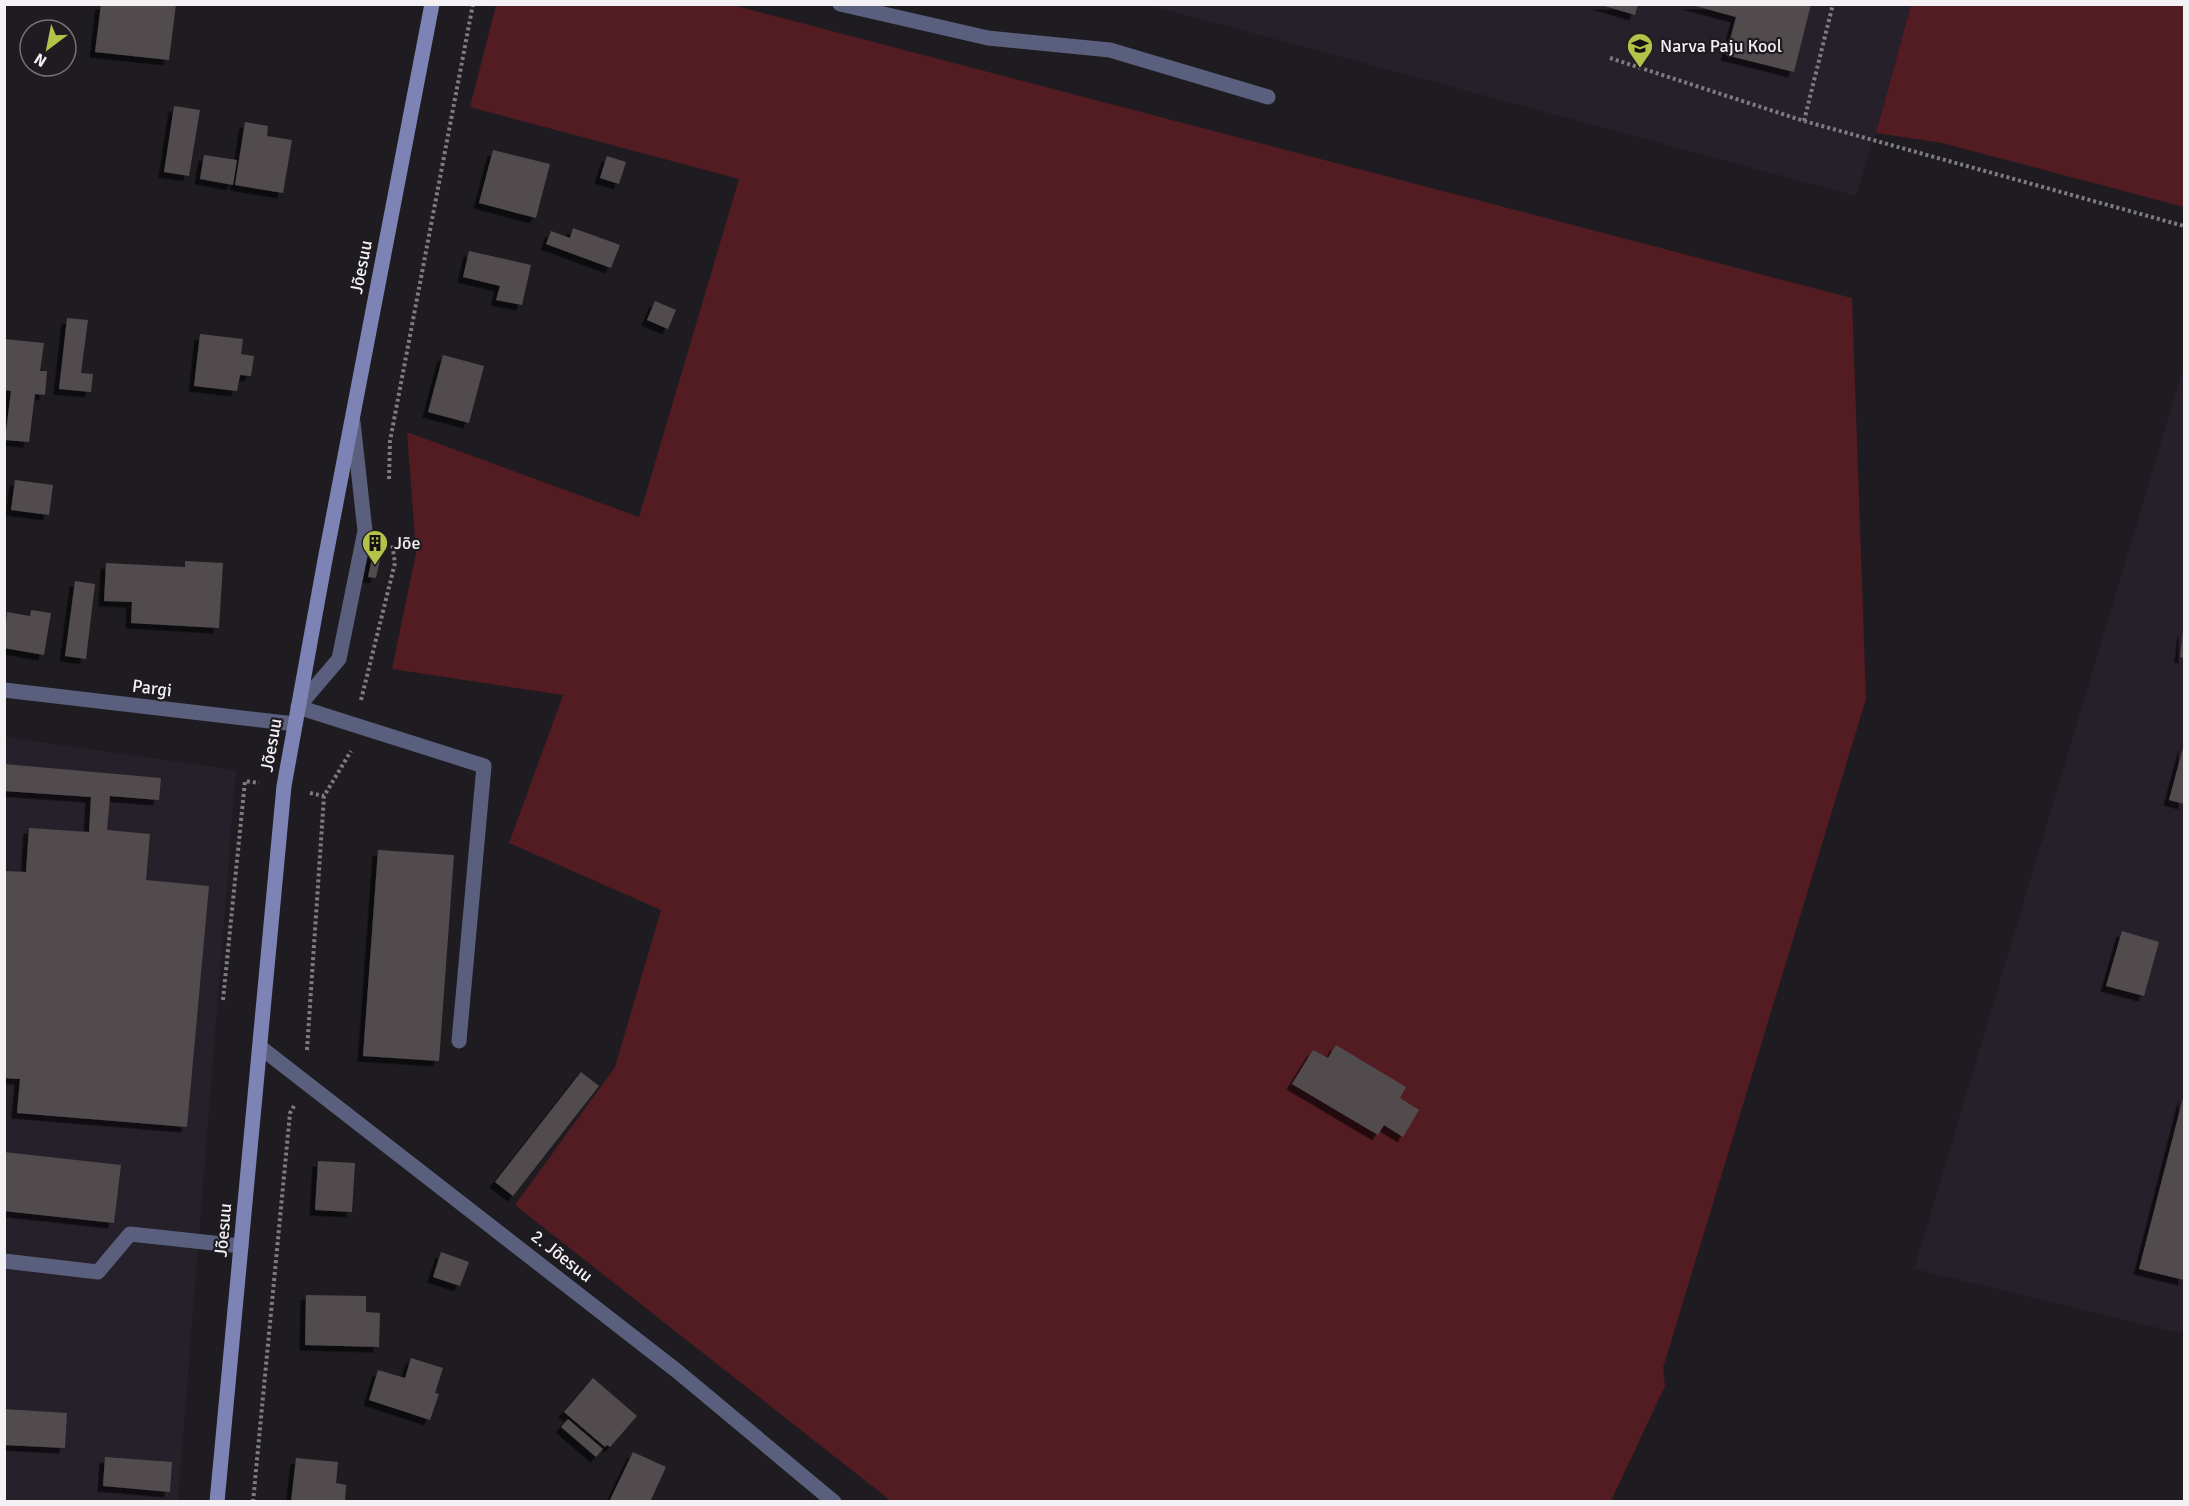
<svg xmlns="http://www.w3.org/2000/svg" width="2189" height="1506" font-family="Signika,sans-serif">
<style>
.built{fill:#26202a}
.green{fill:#531b22}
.building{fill:#514b4e;filter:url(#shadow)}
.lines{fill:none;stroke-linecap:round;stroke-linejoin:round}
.path{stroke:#7e7c7f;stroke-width:4;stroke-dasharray:3 3;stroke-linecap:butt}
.lane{stroke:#5a5f7d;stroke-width:15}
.street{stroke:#5a5f7d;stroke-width:15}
.secondary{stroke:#7d84b5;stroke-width:15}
.labels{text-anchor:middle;stroke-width:4.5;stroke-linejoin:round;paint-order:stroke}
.poi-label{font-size:18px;fill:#f3f1f4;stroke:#1e1c20;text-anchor:start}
.street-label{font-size:18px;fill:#f3f1f4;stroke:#1e1c20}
</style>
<defs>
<filter id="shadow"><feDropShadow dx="-5.5" dy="5.5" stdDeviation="0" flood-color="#0009"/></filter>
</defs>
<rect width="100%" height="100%" fill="#1e1c20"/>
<path class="built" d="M1149,5h762l-35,128 -20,63z
M2184,365v969l-270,-65z
M5,737l231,33 -58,731 -173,1z"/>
<path class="green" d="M496,5h236l1120,293 14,401 -203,669 2,18 -54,115h-720l-376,-296 100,-138 46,-157 -152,-67 54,-148 -171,-26 24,-116 -9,-121 232,85 100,-338 -269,-72z
M1911,5h273v202l-242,-64 -66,-10z"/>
<path class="building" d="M101,4h75l-7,56 -74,-8z
M1598,4h40l-3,11z
M1688,4h123l-17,68 -68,-17 10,-38z
M174,106l26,4 -11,66 -25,-4z
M245,122l23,4 -1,10 25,4 -9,53 -48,-8z
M493,150l57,14 -14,54 -57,-15z
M204,155l33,5 -4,25 -33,-6z
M607,156l19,6 -7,22 -19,-6z
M573,228l47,17 -9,23 -65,-24 5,-13 19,7z
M469,251l62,14 -9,40 -26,-5 4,-14 -37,-9z
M655,301l21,9 -8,19 -21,-9z
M67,318l21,2 -7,53 12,1 -2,18 -32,-3z
M200,334l43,5 -2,15 13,2 -3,20 -11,-1 -3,16 -43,-5z
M4,339l40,4 -4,28h7l-2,24 -10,-1 -6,48 -24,-2 6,-49 -7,-1z
M443,355l41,11 -15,57 -41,-11z
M15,480l38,5 -4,30 -38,-5z
M373,553l8,2 -5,23 -8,-1z
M185,561l38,2 -4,65 -88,-5 1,-21 -28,-1 2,-38 79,4z
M75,581l20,3 -9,75 -21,-3z
M31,610l20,3 -7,42 -40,-7 3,-36 23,4z
M2183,630l1,1v27l-4,-1z
M2184,744v60l-15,-4z
M4,764l157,14 -2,22 -49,-4 -3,34 43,4 -4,46 63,6 -22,241 -170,-14 3,-34 -16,-1v-207l22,1 3,-44 60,4 2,-35 -87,-6z
M378,850l76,5 -15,206 -76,-5z
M2122,931l37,11 -15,54 -38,-10z
M1336,1045l70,42 -6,11 19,12 -16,27 -19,-12 -6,10 -86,-51 21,-34 15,8z
M581,1072l18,14 -86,110 -18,-14z
M2184,1094v186l-45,-11z
M4,1152l117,13 -7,58 -110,-12z
M318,1161l37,2 -3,49 -37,-2z
M441,1252l28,10 -9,24 -27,-9z
M306,1295l60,1v16l14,1 -1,34 -74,-2z
M411,1358l32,10 -8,25 4,1 -9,26 -61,-20 9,-30 27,8z
M593,1378l44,38 -27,31 -3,-2 -2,2 -41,-35z
M4,1409l63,4 -2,35 -61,-3z
M568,1419l35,30 -7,8 -35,-30z
M633,1452l33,15 -16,35h-37l-3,-2z
M105,1457l67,5 -2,30 -67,-6z
M296,1458l42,4 -2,21 10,2 -1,17h-54z"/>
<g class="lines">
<path class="path" d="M1610,58l194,63 380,105
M1804,121l29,-117
M389,479l1,-38 83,-437
M361,700l34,-137 -3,-20
M310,793l14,3
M223,1000l22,-219 14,2
M307,1050l17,-254 27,-45
M253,1502l37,-389 4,-7"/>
<path class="lane" d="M840,4l148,34 122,12 158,47
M353,422l12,109 -26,128 -41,48 186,59 -25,275
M4,1261l94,11 32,-38 111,12"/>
<path class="street" d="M4,690l291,34
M260,1047l417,324 157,131"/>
<path class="secondary" d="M217,1502l67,-716 41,-226 107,-556"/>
</g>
<defs>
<g id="school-pin" transform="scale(1.35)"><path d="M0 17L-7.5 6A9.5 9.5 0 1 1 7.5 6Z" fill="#b5c249" stroke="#1e1c20"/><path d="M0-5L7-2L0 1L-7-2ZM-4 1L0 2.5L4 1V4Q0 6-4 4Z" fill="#111"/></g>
<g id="building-pin" transform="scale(1.35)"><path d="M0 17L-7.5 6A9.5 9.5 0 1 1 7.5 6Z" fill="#b5c249" stroke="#1e1c20"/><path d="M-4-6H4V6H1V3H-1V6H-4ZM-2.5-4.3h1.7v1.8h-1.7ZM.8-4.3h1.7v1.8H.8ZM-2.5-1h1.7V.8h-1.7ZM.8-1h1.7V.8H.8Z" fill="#111"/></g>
</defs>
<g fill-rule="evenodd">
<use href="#school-pin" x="1640" y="46"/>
<use href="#building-pin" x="375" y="543"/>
</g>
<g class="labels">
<g class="poi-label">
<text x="1660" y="52">Narva Paju Kool</text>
<text x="394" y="549">Jõe</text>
</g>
<g class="street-label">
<text transform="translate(361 267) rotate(-79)" y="6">Jõesuu</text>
<text transform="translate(152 688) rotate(7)" y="6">Pargi</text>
<text transform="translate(271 745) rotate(-80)" y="6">Jõesuu</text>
<text transform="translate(223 1230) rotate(-85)" y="6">Jõesuu</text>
<text transform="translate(562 1256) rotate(38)" y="6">2. Jõesuu</text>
</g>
</g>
<rect width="2189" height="1506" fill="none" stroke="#f3f1f4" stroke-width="12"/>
<g transform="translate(48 48) rotate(212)"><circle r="28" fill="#1e1c20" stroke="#737175" stroke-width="1.5"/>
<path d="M0-4.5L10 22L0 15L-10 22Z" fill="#b5c249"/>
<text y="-9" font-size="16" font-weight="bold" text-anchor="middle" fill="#f3f1f4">N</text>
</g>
</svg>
